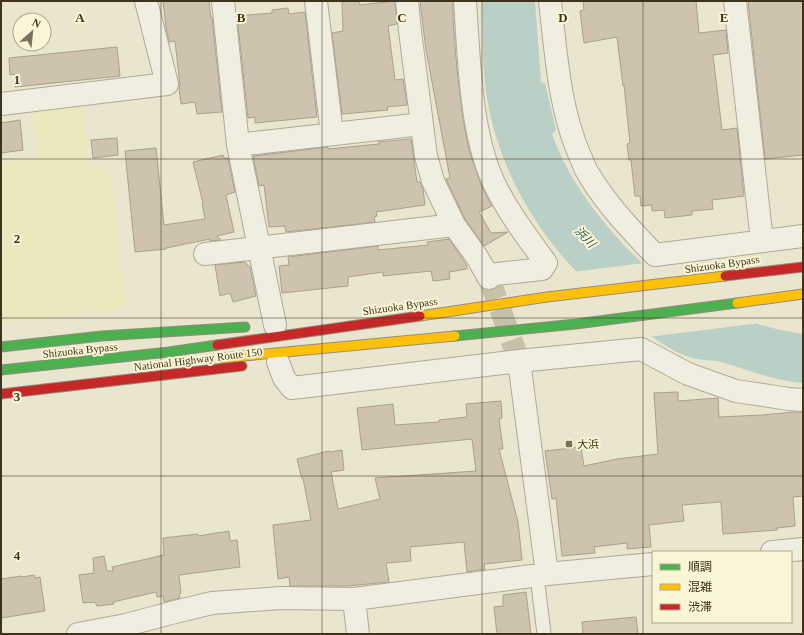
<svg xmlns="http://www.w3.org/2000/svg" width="804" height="635" font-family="'Times New Roman','Noto Sans JP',serif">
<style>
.farmland{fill:#eae8bd}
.water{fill:#bacfc6}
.pier{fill:#e9e5ce}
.building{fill:#cdc3ae;stroke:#aaa08c}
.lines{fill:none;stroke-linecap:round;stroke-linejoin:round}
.street-tunnel{stroke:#c7c1ab;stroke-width:22;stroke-dasharray:22 11;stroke-linecap:butt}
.lane-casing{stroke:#aea997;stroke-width:15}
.street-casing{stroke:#aea997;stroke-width:24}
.fast-casing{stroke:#948e7e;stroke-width:11}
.slow-casing{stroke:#948e7e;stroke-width:11}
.jam-casing{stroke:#948e7e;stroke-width:11}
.lane{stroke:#f0eee1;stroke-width:13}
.street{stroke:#f0eee1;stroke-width:22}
.fast{stroke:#4caf50;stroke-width:9}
.slow{stroke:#ffc107;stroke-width:9}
.jam{stroke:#c62828;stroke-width:9}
.grid{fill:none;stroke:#3f331d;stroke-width:1;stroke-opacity:0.55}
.poi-dot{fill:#7a715b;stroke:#faf5d4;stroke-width:1.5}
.labels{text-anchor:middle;stroke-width:4;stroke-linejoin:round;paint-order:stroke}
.street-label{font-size:11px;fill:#3f331d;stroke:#faf5d4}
.poi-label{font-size:11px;fill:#3f331d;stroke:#faf5d4;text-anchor:start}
.water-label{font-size:12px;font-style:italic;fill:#2a5b60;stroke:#faf5d4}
.grid-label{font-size:13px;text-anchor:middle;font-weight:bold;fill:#3f331d;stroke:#faf5d4;stroke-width:4;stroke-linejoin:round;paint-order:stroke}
</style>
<rect width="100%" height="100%" fill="#e9e5ce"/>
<path class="farmland" d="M82,104l8,65 20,-2 16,141 -123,15 -2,-15v-58h2l-2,-16v-71l37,-4 -6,-49z"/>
<path class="water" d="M482,1h53l6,81 4,1 11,47 -4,4c18,51 55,96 94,133l112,57 22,6 23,4v49c-29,-2 -54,-13 -82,-21 -10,-3 -22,-1 -32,-5 -21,-7 -39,-22 -57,-35 -69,-53 -125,-125 -143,-213 -8,-35 -5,-72 -7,-108z"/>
<path class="pier" d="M644,263l3,2 113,58 -112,14 -39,-30 -36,-35z"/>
<path class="building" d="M163,1h46l2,17h1l10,94 -25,2 -2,-12 -14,2 -2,-16 1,-3 -5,-44 -6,1 -3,-14z
M359,1l1,4 35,-4 2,23 -9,2 7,54 8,-1 4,26 -20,2 1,3 -46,4 -10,-81 11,-2 -1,-29z
M420,1h33v18l4,51 6,49 6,31 5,15 8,22 10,19 -13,6 12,21 17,-1 -24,14 -19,-27 -19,-40 4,-1 -24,-128z
M583,1h113l3,32 27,-3 2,23 -15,2 9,75 15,-2 7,68 -32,4 1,9 -21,2v4l-27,3 -1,-8 -12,1v-6l-11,1 -1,-10h-5l-4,-36h-2l-2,-16 3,-1 -6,-58 -1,1 -6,-49 -33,6 -4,-32 4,-1z
M748,1h55v154l-38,4z
M288,8l1,6 16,-2 12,105 -62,6v-6l-7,1 -11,-102 35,-3v-3z
M117,47l3,29 -105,11 -1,-13 -4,1 -1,-17z
M20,120l3,30 -22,3v-30z
M117,138l1,17 -25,3 -2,-18z
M411,139l6,43h3l3,7 2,16 -49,7 1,4 -3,1 1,5 -89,10 -1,-6 -16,1 -5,-42 -5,1 -6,-30 75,-9v2l51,-5 -1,-2z
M156,148l8,77 41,-6 -3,-16h1l-10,-41 30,-7 1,3h4l7,34 -9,3 8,37 -17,4 4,4 -11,1v-2l-44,9v1l-31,3 -10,-101z
M449,239l17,25 1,5 -18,3 1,7 -17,2 -2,-10 -48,5v-4l-35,5v9l-66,7 -3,-27 10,-1 -1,-8 90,-11v4l50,-5 -1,-3z
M245,262l5,5 6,29 -23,6 -3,-9 -10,3 -5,-31z
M678,392v9l40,-3 1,19 43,-2 32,-3h9v84l-10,1 2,29 -18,2v2l-54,4 -2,-32 -39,3 2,16 -35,4 2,22 -24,2v-6l-33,4 1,6 -33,3 -6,-58 -4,1 -7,-48 36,-4 3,19 33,-7 41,-5 -4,-61z
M501,401l1,17 -3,1 4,30h-4l19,73 4,38 -38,4 1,5 -18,3 -3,-30 -54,5 1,14 -25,2 3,19 -41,4h-58l-1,-9 -11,2 -5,-54 38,-5 -8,-42 -1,1 -5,-20 32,-8v1l13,-2 2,20 -13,2 7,37 42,-10 -5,-21 101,-7 -4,-32 -110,11 -5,-42 36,-4 2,21 44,-3v-2l28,-3 -1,-13z
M229,531l1,10 7,-1 3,27 -61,8 2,18 -2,1 1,4 -16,4 -1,-6 -6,1 -1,-5 -43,10 1,2 -17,2 -2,-4 -12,1 -4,-28 15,-2 -1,-15 11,-2 3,15h6l-1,-4 52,-12 -1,-17 35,-4v2z
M34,575l1,3 5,-1 5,34 -44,7v-39l20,-3 1,1z
M526,592l5,42h-34l-3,-27 9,-1v-11z
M636,617l2,17h-55l-1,-12z"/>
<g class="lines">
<path class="street-tunnel" d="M489,278l30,83"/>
<g class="lane-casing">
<path id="lane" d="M537,576l7,58"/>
</g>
<g class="street-casing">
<path id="street" d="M223,1l15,144 37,180
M316,1l16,133
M407,1l3,30 16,125 7,25 21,44 23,32 12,21
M465,1c4,56 5,129 28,180 14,30 34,56 53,82l-4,6 -55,6
M550,1c6,52 9,107 30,155 3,6 5,13 9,19 18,30 42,55 66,80l148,-19
M735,1l27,240
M1,104l166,-20 -21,-83
M238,145l184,-21
M205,254l249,-29
M519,361l28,213
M278,362l6,16 8,10 227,-27 122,-12 47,25 48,17 53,8 14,1
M772,552l31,-3
M354,599l4,35
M78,634l48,-9 49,-13 37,-9 69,-5 73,1 193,-25 106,-10"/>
</g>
<g class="fast-casing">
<path id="fast" d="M455,336l121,-12 161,-21
M1,347l101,-11 143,-9
M1,370l168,-18 48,-7"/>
</g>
<g class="slow-casing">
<path id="slow" d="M737,303l66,-9
M420,316l127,-19 178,-21
M223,358l232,-22"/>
</g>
<g class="jam-casing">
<path id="jam" d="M725,276l78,-9
M217,345l203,-29
M1,394l241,-28"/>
</g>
<use href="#lane" class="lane"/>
<use href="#street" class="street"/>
<use href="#fast" class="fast"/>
<use href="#slow" class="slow"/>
<use href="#jam" class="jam"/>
</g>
<path class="grid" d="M161,1v633M322,1v633M482,1v633M643,1v633M1,159h802M1,318h802M1,476h802"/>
<rect class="poi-dot" x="565" y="440" width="8" height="8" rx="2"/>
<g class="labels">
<g class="street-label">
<text transform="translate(722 264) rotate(-8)" y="4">Shizuoka Bypass</text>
<text transform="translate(400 306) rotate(-8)" y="4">Shizuoka Bypass</text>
<text transform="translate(80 350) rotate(-6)" y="4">Shizuoka Bypass</text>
<text transform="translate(198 359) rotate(-7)" y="4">National Highway Route 150</text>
</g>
<g class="poi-label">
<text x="577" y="448">大浜</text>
</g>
<g class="water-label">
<text transform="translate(585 237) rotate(46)" y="4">浜川</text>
</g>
</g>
<g class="grid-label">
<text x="80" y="22">A</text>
<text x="241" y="22">B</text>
<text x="402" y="22">C</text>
<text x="563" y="22">D</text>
<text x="724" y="22">E</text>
<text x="17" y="84">1</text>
<text x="17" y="243">2</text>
<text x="17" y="401">3</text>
<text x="17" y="560">4</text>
</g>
<rect width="804" height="635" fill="none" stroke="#3f331d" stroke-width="4"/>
<rect x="652" y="551" width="140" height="72" fill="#faf5d4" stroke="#afa78b"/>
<rect x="660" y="564" width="20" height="6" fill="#4caf50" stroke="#afa78b"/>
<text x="688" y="571" font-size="12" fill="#3f331d">順調</text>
<rect x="660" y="584" width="20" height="6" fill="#ffc107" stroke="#afa78b"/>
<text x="688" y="591" font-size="12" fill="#3f331d">混雑</text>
<rect x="660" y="604" width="20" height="6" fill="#c62828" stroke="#afa78b"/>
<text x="688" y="611" font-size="12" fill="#3f331d">渋滞</text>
<g transform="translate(32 32) rotate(27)"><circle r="19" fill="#faf5d4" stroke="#afa78b"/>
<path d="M0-3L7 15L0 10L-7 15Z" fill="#7a715b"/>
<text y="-6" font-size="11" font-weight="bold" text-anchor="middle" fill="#3f331d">N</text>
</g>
</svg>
